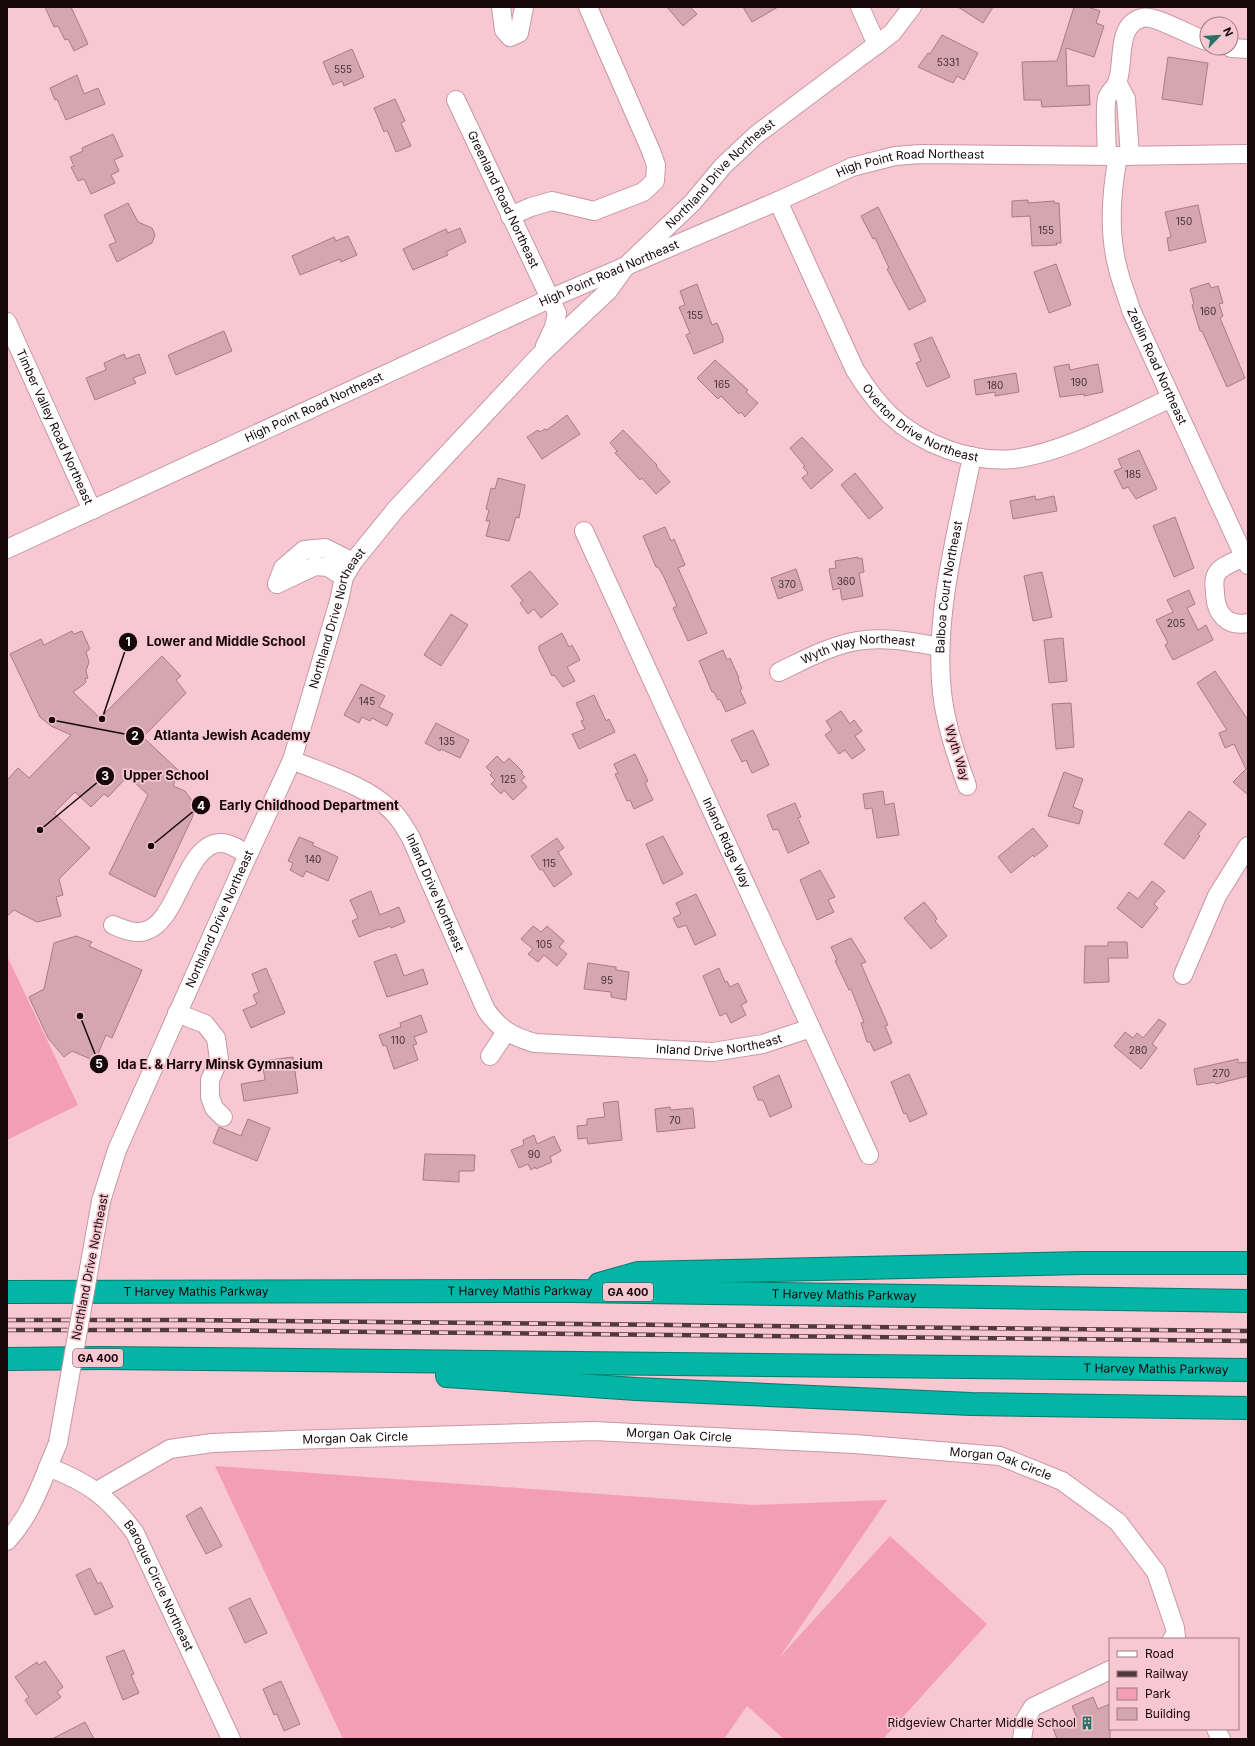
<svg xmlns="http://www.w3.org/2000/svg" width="1255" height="1746" font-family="Inter,sans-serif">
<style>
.green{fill:#f39eb3}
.building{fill:#d4a6b0;stroke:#a77b85}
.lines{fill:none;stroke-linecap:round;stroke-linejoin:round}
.minor-casing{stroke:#c698a3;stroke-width:20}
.highway-casing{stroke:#09786e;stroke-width:24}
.minor{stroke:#fff;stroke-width:18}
.highway{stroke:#02b5a4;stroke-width:22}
.rail-casing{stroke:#513a3f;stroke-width:4.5}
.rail{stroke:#f7c7d2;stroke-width:3;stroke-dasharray:9;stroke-linecap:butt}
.minor-bridge-casing{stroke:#c698a3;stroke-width:20;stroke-linecap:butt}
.minor-bridge{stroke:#fff;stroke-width:18}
.labels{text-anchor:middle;stroke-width:3.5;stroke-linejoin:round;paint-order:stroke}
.number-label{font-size:10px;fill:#462f34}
.shield{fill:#f7c7d2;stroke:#5a4147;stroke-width:1}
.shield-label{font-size:11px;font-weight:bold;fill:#16070b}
.street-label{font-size:12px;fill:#16070b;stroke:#f7c7d2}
.poi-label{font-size:12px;fill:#16070b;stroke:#f7c7d2;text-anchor:end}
.leader{fill:none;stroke:#16070b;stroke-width:1.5}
.callout-dot{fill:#16070b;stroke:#f7c7d2;stroke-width:1.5}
.mark-label{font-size:12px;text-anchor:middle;font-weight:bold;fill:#fff}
.callout-label{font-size:13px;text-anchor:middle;font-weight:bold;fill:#16070b;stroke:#f7c7d2;stroke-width:3.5;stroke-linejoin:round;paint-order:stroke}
</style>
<rect width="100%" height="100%" fill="#f7c7d2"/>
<path class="green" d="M7,956l71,149 -71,35z
M215,1466l537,39 135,-5 -108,158 111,-122 97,88 -104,115h-99l-37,-33 -23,33h-381z"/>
<path class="building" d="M45,7h26l17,37 -14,7 -6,-12 -3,1 -7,-14 -4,1z
M667,7h23l7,7 -14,12z
M743,7h35l-26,15z
M958,7h35l-10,16z
M1074,7h14l12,4 -4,12 8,3 -10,31 -28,-9 1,38 22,-1 1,20 -48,2 -1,-7h-17l-2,-38 35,-1z
M942,35l36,18 -14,27 -7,-4 -4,7 -35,-16 10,-14 2,1z
M352,49l12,28 -20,9 -2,-5 -9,4 -10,-23z
M1168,57l40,6 -6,42 -40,-6z
M77,75l7,19 14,-6 7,16 -39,16 -9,-21 -2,1 -5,-12z
M395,99l10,22 -4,2 10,23 -15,6 -9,-22 -3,2 -10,-24z
M113,134l10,22 -9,4 5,11 -8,4 4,8 -24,11 -7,-15 -6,2 -7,-14 3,-1 -4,-9 13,-6 -1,-3z
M1028,200v3l26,-2v2h5l2,40h-5l1,2 -25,1 -2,-30 -18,1v-16z
M128,203l10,19 14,6 3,7 -3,8 -35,19 -8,-17 7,-3 -12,-27z
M1198,205l8,37 -37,9 -2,-13 4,-1 -6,-25z
M878,207l48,94 -17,9 -22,-41 2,-1 -14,-30 -2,1 -12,-23z
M460,228l6,14 -20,10 2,3 -35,15 -10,-21 43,-20 2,4z
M348,236l9,19 -16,7 -1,-3 -40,16 -8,-19 42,-19 2,4z
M1056,264l15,41 -22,8 -15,-41z
M1209,283l2,5 7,-2 5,17 -4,1 4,12 -3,2 25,60 -18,9 -25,-56h-2l-8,-26 2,-1 -4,-15z
M697,284l15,41 5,-2 6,14v5l-29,12 -8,-19 4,-2 -11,-26 6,-2 -5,-14z
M224,331l8,20 -56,24 -8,-20z
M932,337l18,40 -23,10 -11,-24 5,-2 -7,-17z
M124,354l2,5 13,-5 7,19 -13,5 3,5 -41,17 -9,-22 20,-8 -2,-7z
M715,360l33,30 -2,2 12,11 -13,14 -4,-5 -2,2 -18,-18 -3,3 -21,-21z
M1069,364l1,6 28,-6 5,28 -19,4v-2l-24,3 -6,-30z
M1016,373l3,19 -24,4v-4l-19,3 -2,-15z
M567,415l13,19 -38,25 -15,-22 11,-7 2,2 5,-3 2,1z
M623,430l34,35 -1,1 14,16 -14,12 -14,-16 -2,2 -25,-27 2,-2 -7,-8z
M802,437l31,33 -22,19 -9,-11 6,-5 -5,-6 2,-1 -15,-18z
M1139,450l18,39 -21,10 -8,-12 -5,2 -9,-18 8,-3 -4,-9z
M855,473l28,35 -14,11 -28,-34z
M498,478l27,7 -6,33 -3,-1 -7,24 -23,-5 4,-15h-4l3,-11 -3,-1 5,-21 4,1z
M1035,496l1,4 18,-4 3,15 -44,8 -3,-18z
M1175,517l19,51 -20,9 -21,-51z
M665,527l6,14 3,-2 11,26 -7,3 29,65 -19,8 -15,-33 4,-2 -14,-31 -5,-8h-2l-13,-31z
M858,557v2l4,-1 2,14 -5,1 4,23 -21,4 -2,-12 -7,2 -4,-21 7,-1 -1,-7z
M796,569l7,21 -25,9 -7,-21z
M530,571l28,33 -17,14 -7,-9 -6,5 -8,-11 3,-2 -12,-15z
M1042,572l10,45 -19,4 -9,-45z
M1189,590l6,14 -8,4 11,22 8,-5 7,15 -40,20 -8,-15 3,-2 -12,-23 17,-8 -6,-12z
M451,614l17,11 -27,41 -17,-11z
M72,631l2,3 8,-3 8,18 -4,3 3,10 -3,9 2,7 -3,1 1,3 -3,3 -10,7 27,26 62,-62 19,20 -5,4 10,13 -43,44 36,34 -6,15 12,5 8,11 2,6 -3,10 -37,79 -46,-23 39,-79 -20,-19 -20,21 -4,-3 -13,13 -16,-15 -21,21 36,35 -31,31 4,16 -7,2 5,19 -24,6 -23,-12 -7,6v-136l11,-12 11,10 42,-43 -20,-9 -11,-9 -30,-63 31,-15 3,6z
M562,633l7,14 3,-2 8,15 -13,7 8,14 -12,6 -9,-12 -2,1 -13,-26v-4z
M1063,638l4,43 -18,2 -5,-43z
M723,650l4,10 3,-2 9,20 -1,1 4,9 -2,3 6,12 -20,9 -6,-13 -2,1 -4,-8h-2l-13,-31z
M1215,671l33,49v75l-15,-13 13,-13 -12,-25 -9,4 -6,-15 8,-3 -30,-47z
M361,684l24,12 -6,11 14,7 -6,12 -15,-8 -2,3 -8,-4 -3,6 -15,-8z
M594,695l12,26 3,-2 6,13 -36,17 -7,-15 13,-5 -4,-8 3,-1 -8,-17z
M1071,703l3,44 -18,2 -4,-45z
M841,711l9,13 4,-4 8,11 -7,5 10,14 -13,9 -7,-9 -6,4 -14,-19 7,-5 -6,-9z
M436,723l33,17 -9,18 -19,-9 -1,2 -15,-8z
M753,730l16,35 -17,8 -6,-13 -4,2 -11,-22z
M635,754l13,27 -3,2 8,17 -19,9 -4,-9 -3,1 -12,-27 3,-1 -4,-9z
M497,756l7,7 5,-5 14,14 -2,1 4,4 -4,3 6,7 -14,13 -9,-10 -3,4 -10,-10 4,-4 -5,-5 2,-2 -6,-6z
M1064,772l19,7 -10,28 10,4 -4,13 -31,-8z
M883,791l2,14 9,-2 5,32 -22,3 -5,-30 -7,1 -2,-15z
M795,803l6,14 -3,1 11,25 -21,10 -10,-24 -5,1 -6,-15z
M1189,811l17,13 -8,10 2,2 -16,23 -20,-15z
M1033,828l15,18 -14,11 -1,-2 -22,18 -13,-16z
M663,836l20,38 -20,10 -17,-40z
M299,837l15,6 -2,2 26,12 -10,24 -22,-10 -3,6 -13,-7 3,-7 -5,-2z
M557,838l7,10 -6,4 14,22 -18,13 -12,-18 -2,1 -9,-14z
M820,870l15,27 -7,3 6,12 -17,8 -17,-40z
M1152,881l13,10 -11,13 4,4 -16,20 -25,-20 12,-16 9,7z
M371,891l9,24 19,-8 6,15 -14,6 -1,-2 -10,4 -1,-1 -20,8 -7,-16 6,-3 -8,-18z
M696,894l20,41 -21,10 -9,-20 -8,3 -5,-10 8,-4 -5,-11z
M924,902l10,12 3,5 -2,2 12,15 -16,13 -27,-31z
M533,926l8,6 6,-6 17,15 -5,6 8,7 -10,12 -13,-11 -6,7 -10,-8 5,-5 -12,-10z
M76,936l16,6 -3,4 53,24 -30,68 -6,-3 -11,26 -23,-10 -8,6 -16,-19 -19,-41 15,-8 10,-46z
M851,938l15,24 -5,2 27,61 -3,1 7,17 -18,8 -4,-9h-3l-6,-19 3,-1 -13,-33 -2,1 -14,-29 2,-1 -6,-13z
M1108,942h19l1,16h-20l1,24 -25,1 1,-37h23z
M396,954l8,22 19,-7 5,15 -41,13 -13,-35z
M588,963l28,4v3l13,2 -3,28 -15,-3v-5l-27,-3z
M266,968l19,45 -34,15 -8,-18 14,-6 -4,-9 6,-3 -7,-18z
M719,968l6,14 2,-1 3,6 8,-4 9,19 -6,3 5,10 -15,8 -5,-10 -6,3 -17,-40z
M421,1015l6,17 -13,5 3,7 -4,1 5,15 -24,9 -8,-24 -3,1 -4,-11 22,-8 -1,-4z
M1159,1019l7,5 -14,20 5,4 -16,21 -27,-23 11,-14 8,6 4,-5 6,5z
M293,1057l5,36 -54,8 -3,-17 24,-4 -3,-19z
M1238,1059v4l10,-1v14l-32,8 -1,-2 -18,3 -3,-16z
M909,1074l18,40 -17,8 -4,-9 -2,1 -13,-32z
M779,1075l13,32 -22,10 -7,-17h-5l-5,-13z
M618,1101l4,39 -34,4 -1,-6 -9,1 -1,-13 10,-1v-6l18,-2 -2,-14z
M670,1107l1,3 22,-2 2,20 -38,4 -2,-23z
M248,1119l22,9 -13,33 -44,-18 6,-16 22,9z
M534,1135l3,9 17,-8 7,15 -11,6 2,5 -16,7 -1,-2 -4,3 -3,-6 -9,4 -8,-18 13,-5 -1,-5z
M425,1154l50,1 -1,16h-15v11l-36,-2z
M201,1507l21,39 -16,8 -20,-38z
M90,1568l8,16 3,-2 12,25 -18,8 -19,-40z
M250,1598l17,35 -22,10 -16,-35z
M124,1650l10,24 -3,1 8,18 -16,7 -17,-43z
M45,1661l18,26 -6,5 4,5 -25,18 -11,-15 4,-3 -14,-20 22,-15 2,3z
M281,1681l19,43 -16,7 -7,-17 -3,1 -11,-26z
M1093,1697l5,12 12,-5v35h-53l-4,-11 24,-10 -5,-12z
M85,1722l9,17h-42z"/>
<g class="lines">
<g class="minor-casing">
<g id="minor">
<path d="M501,7l3,23 6,7 9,-4 5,-26"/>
<path d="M860,7l17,38"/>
<path d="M1231,48l17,1"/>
<path d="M1117,82l9,17 4,57"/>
<path id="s1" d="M456,100l101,213 -3,14 -9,19"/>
<path d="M1107,156c0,-11 -3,-50 0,-58 2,-6 8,-10 10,-15 8,-19 -2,-58 25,-65 12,-4 50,19 65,23"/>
<path id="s2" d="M1118,156c-7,37 -10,76 0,113 3,13 9,27 13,41l117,255"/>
<path id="s3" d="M778,201l77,169c10,16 21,32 35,45 31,29 80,48 123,44 50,-6 112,-40 158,-61"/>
<path d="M510,216l21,-9 21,-6 42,10 49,-19 12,-11 1,-16 -5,-14 -63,-144"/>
<path id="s4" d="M7,322l85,188"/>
<path id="s5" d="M584,531l285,624"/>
<path id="s6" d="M7,549l542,-250 229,-98 74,-34 43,-11 26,-2 197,2 130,-2"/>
<path d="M1244,557c-8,4 -24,9 -28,18 -3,6 -1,13 -1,19 1,20 12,33 33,29"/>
<path d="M277,584l6,-16 21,-18 21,-2 28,14"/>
<path d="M277,584l38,-18 13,1 16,10"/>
<path id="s7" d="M779,672c25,-12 50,-26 78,-31 27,-5 56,1 83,6"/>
<path id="s8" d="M292,760c33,14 73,25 99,50 9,8 14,18 20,28l75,172c13,19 27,27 49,33l178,9 50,-8 48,-16"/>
<path id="s9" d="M967,786c-12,-34 -24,-69 -26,-105 -5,-75 17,-152 31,-225"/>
<path d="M113,925c10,4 21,9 32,6 33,-8 40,-87 75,-88 9,-1 20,7 28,12"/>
<path d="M1183,975l34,-79 31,-50"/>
<path d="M177,1013l28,11 11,14 3,21 -9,21v17l4,11 9,9"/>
<path d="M490,1056l16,-24"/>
<path id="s10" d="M101,1201l16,-51 126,-284 49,-106 47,-159 5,-24 9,-15 43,-53 145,-155 67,-63 18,-25 67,-64 30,-36 33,-31 136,-102 20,-26"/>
<path id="s11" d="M48,1467c42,16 60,30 87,66l96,206"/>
<path id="s12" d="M97,1491l73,-42 42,-6 79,-3 303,-9 261,13 145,12 62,25 56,41 38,50 19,56 1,9 -4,2"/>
<path d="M7,1541c26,-28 36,-63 51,-98"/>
<path d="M1216,1729l5,10"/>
<path d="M1022,1739l3,-19 8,-13 77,-37"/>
</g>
</g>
<g class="highway-casing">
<g id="highway">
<path d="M599,1284l39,-11 444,-10h166"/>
<path id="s13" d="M7,1292l566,-1 675,10"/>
<path id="s14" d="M7,1359l95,-1 1146,12"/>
<path d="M447,1376l189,13 335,15 277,4"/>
</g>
</g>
<use href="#minor" class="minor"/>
<use href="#highway" class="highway"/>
<g class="rail-casing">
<path id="rail" d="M7,1320h184l1057,11
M7,1330h183l1058,11"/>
</g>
<use href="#rail" class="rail"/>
<g class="minor-bridge-casing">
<path id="minor-bridge" d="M58,1443l43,-242"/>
</g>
<use href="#minor-bridge" class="minor-bridge"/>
</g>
<defs>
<g id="building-bare" transform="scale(1.08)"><path d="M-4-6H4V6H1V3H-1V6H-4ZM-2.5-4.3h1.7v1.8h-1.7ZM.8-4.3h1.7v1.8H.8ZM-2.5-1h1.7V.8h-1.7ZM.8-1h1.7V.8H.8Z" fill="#297067" stroke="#f7c7d2" stroke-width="2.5" paint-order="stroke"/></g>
</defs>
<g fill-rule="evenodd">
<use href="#building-bare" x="1087" y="1723"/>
</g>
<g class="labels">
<g class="number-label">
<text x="948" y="66">5331</text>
<text x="343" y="73">555</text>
<text x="1184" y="225">150</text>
<text x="1046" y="234">155</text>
<text x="1208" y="315">160</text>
<text x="695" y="319">155</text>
<text x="1079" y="386">190</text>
<text x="722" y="388">165</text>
<text x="995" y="389">180</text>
<text x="1133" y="478">185</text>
<text x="846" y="585">360</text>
<text x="787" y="588">370</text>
<text x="1176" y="627">205</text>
<text x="367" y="705">145</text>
<text x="447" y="745">135</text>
<text x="508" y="783">125</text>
<text x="313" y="863">140</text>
<text x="549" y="867">115</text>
<text x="544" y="948">105</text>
<text x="607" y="984">95</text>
<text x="398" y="1044">110</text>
<text x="1138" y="1054">280</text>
<text x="1221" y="1077">270</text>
<text x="675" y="1124">70</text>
<text x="534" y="1158">90</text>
</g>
<g class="shield">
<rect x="603" y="1283" width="50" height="18" rx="3"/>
<rect x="73" y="1349" width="50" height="18" rx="3"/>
</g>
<g class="shield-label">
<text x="628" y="1296">GA 400</text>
<text x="98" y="1362">GA 400</text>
</g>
<g class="street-label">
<text dy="4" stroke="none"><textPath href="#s6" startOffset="986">High Point Road Northeast</textPath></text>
<text dy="4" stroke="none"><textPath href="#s10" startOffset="1224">Northland Drive Northeast</textPath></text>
<text dy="4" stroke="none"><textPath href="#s1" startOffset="110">Greenland Road Northeast</textPath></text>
<text dy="4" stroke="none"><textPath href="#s6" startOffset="662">High Point Road Northeast</textPath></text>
<text dy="4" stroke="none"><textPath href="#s2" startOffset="219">Zeblin Road Northeast</textPath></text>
<text dy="4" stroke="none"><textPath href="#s6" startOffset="338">High Point Road Northeast</textPath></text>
<text dy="4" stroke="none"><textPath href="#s3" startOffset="273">Overton Drive Northeast</textPath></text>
<text dy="4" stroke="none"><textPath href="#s4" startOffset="115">Timber Valley Road Northeast</textPath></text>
<text dy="4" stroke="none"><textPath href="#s9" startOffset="203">Balboa Court Northeast</textPath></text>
<text dy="4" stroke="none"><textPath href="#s10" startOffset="630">Northland Drive Northeast</textPath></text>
<text dy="4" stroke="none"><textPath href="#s7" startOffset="84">Wyth Way Northeast</textPath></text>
<text transform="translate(957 753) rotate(73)" y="4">Wyth Way</text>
<text dy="4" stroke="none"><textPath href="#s5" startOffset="343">Inland Ridge Way</textPath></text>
<text dy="4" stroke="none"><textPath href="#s8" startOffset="206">Inland Drive Northeast</textPath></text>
<text dy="4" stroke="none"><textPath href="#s10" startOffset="306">Northland Drive Northeast</textPath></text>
<text dy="4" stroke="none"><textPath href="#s8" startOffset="579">Inland Drive Northeast</textPath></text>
<text transform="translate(90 1267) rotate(-79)" y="4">Northland Drive Northeast</text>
<text dy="4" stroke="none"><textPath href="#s13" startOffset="189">T Harvey Mathis Parkway</textPath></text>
<text dy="4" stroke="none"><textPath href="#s13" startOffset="513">T Harvey Mathis Parkway</textPath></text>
<text dy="4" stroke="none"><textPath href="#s13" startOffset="837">T Harvey Mathis Parkway</textPath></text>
<text dy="4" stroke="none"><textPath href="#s14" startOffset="1149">T Harvey Mathis Parkway</textPath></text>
<text dy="4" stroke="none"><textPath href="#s12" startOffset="594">Morgan Oak Circle</textPath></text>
<text dy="4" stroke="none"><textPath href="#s12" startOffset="270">Morgan Oak Circle</textPath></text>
<text dy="4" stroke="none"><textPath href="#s12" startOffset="918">Morgan Oak Circle</textPath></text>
<text dy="4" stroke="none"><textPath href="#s11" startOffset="169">Baroque Circle Northeast</textPath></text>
</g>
<g class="poi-label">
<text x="1076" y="1727">Ridgeview Charter Middle School</text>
</g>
</g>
<path class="leader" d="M102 719L128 642M52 720L135 736M40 830L105 776M151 846L201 805M80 1016L99 1064"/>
<g class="callout-dot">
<circle cx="102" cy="719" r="4"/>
<circle cx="52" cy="720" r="4"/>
<circle cx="40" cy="830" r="4"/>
<circle cx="151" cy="846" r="4"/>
<circle cx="80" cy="1016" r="4"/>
<circle cx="128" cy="642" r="10"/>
<circle cx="135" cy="736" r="10"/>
<circle cx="105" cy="776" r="10"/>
<circle cx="201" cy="805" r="10"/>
<circle cx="99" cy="1064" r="10"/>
</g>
<g class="mark-label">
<text x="128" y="646">1</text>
<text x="135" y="740">2</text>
<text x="105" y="780">3</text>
<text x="201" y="810">4</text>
<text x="99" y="1068">5</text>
</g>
<g class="callout-label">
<text x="226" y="646">Lower and Middle School</text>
<text x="232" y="740">Atlanta Jewish Academy</text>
<text x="166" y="780">Upper School</text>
<text x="309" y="810">Early Childhood Department</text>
<text x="220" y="1069">Ida E. &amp; Harry Minsk Gymnasium</text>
</g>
<rect width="1255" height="1746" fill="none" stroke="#16070b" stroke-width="16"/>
<rect x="1109" y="1638" width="130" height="92" fill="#f7c7d2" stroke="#9d7a82"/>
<rect x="1117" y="1651" width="20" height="6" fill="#ffffff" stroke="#9d7a82"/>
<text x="1145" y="1658" font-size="12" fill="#16070b">Road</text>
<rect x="1117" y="1671" width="20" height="6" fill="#513a3f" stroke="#9d7a82"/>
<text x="1145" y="1678" font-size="12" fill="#16070b">Railway</text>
<rect x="1117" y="1688" width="20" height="12" fill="#f39eb3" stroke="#9d7a82"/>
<text x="1145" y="1698" font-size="12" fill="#16070b">Park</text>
<rect x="1117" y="1708" width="20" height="12" fill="#d4a6b0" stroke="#9d7a82"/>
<text x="1145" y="1718" font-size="12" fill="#16070b">Building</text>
<g transform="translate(1219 36) rotate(65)"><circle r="19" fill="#f7c7d2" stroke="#9d7a82"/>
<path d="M0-3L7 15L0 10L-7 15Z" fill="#297067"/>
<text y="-6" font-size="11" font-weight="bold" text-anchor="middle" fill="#16070b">N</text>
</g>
</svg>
